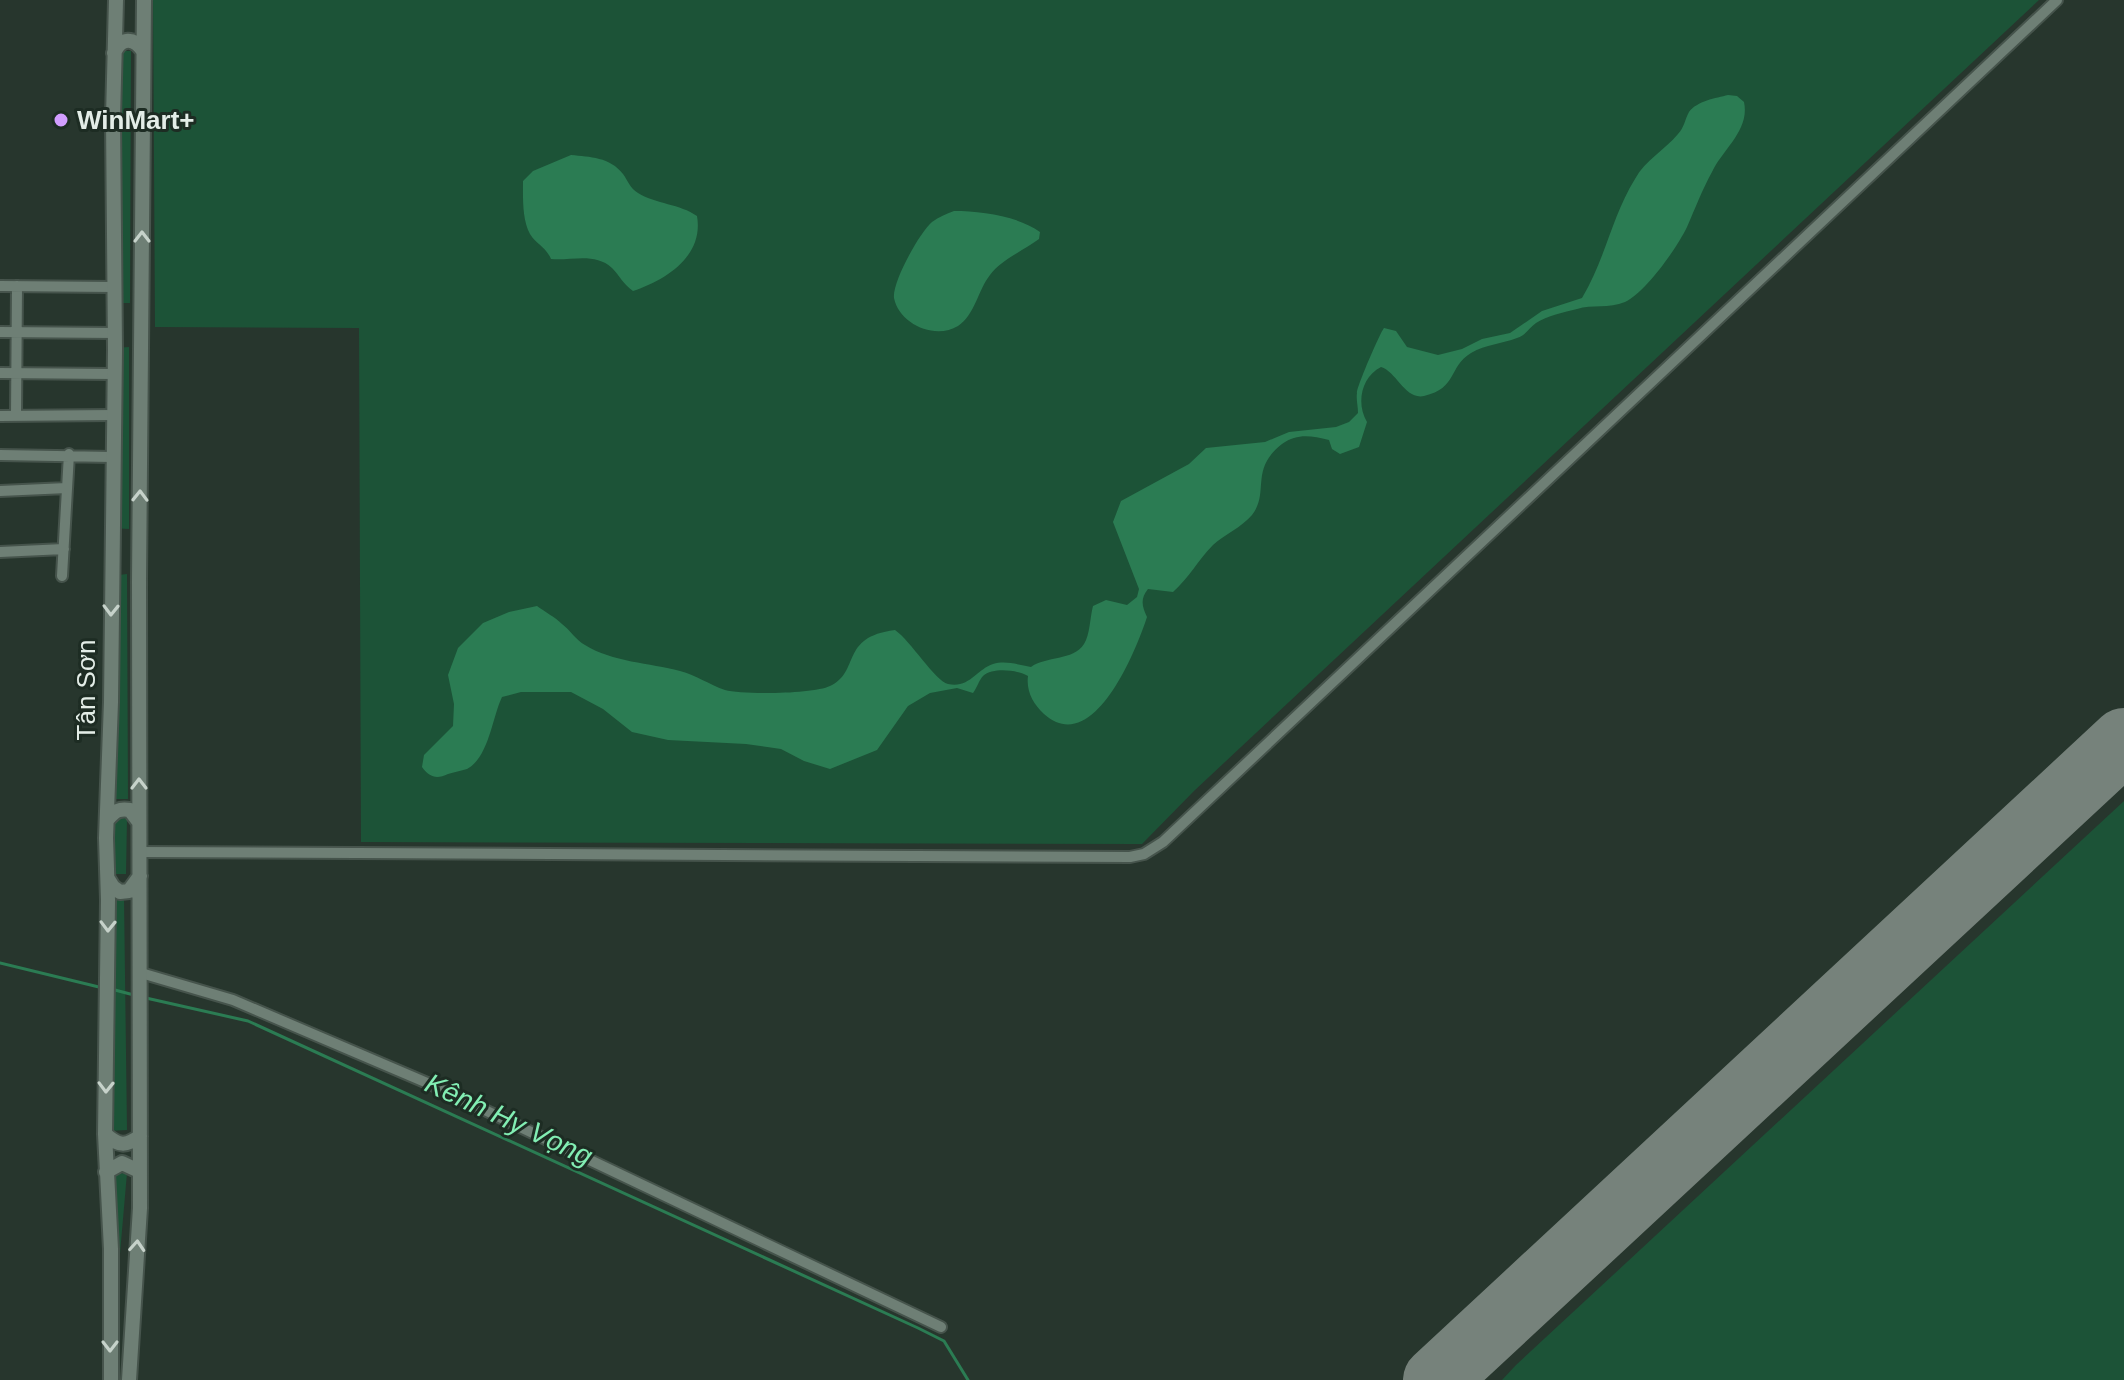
<svg xmlns="http://www.w3.org/2000/svg" width="2124" height="1380" font-family="Arial,sans-serif">
<style>
.green{fill:#1c5337}
.water{fill:#2b7c53}
.lines{fill:none;stroke-linecap:round;stroke-linejoin:round}
.stream{stroke:#2b7c53;stroke-width:3}
.taxiway{stroke:#76827b;stroke-width:26}
.runway{stroke:#76827b;stroke-width:66}
.minor-casing{stroke:#46544c;stroke-width:14}
.tertiary-casing{stroke:#46544c;stroke-width:18}
.minor{stroke:#6e7f75;stroke-width:10}
.tertiary{stroke:#6e7f75;stroke-width:14}
.oneway{stroke:#c6d2ca}
.poi-dot{fill:#d19dfe;stroke:#1d2c23;stroke-width:3}
.labels{text-anchor:middle;stroke-width:6;stroke-linejoin:round;paint-order:stroke}
.poi-label{font-size:26px;font-weight:bold;fill:#e3ede7;stroke:#1d2c23;text-anchor:start}
.street-label{font-size:26px;fill:#e3ede7;stroke:#1d2c23}
.water-label{font-size:28px;font-style:italic;fill:#82eeb3;stroke:#1d2c23}
</style>
<rect width="100%" height="100%" fill="#27362d"/>
<path class="green" d="M153,0h1886l-845,791 -52,53 -781,-2 -2,-514 -204,-1z
M113,51h18l-1,252h-16z
M129,347v182l-17,-1 2,-180z
M127,574l1,225h-18v-223z
M2124,801v579h-622l14,-15z
M127,818l-1,56h-17l1,-55z
M108,897h16l3,233 -19,1z
M127,1173l-14,161 -5,-160z"/>
<path class="water" d="M1728,95l9,1 7,6c6,28 -21,47 -32,70 -10,18 -17,37 -25,55 -10,21 -42,66 -62,75 -16,7 -33,2 -48,7 -13,3 -30,7 -41,14 -7,5 -10,12 -19,15 -15,6 -31,6 -46,15 -23,14 -13,35 -47,43 -19,4 -27,-24 -43,-29 -20,10 -25,37 -14,55l-8,25 -19,7 -8,-5 -3,-9c-18,-4 -31,-7 -47,4 -33,26 -12,48 -30,71 -10,12 -28,20 -39,30 -15,15 -24,33 -40,47l-25,-3c-8,10 -6,17 -1,28 -11,34 -54,141 -103,97 -11,-10 -18,-23 -16,-38 -10,-6 -35,-9 -45,0 -4,4 -6,12 -10,17l-16,-5 -27,5 -22,13 -31,44 -47,19 -26,-8 -23,-12 -35,-5 -78,-4 -36,-8 -29,-23 -32,-17h-50l-19,5c-10,21 -13,60 -35,72 -6,2 -13,3 -19,5 -11,5 -18,4 -26,-7l2,-12 29,-29 1,-22 -6,-29 10,-27 25,-25 26,-11 28,-6c8,6 18,11 25,18 8,6 14,16 23,21 27,17 65,18 95,26 16,4 30,14 45,19 18,5 89,4 105,-4 31,-14 9,-49 65,-56 16,11 40,51 53,54 21,5 29,-15 45,-20 13,-4 26,1 38,3 15,-11 42,-6 53,-23 6,-9 6,-27 9,-38l13,-6 21,5 10,-8 2,-8 -26,-67 8,-21 68,-37 17,-16 59,-6 24,-10 47,-5 13,-5 9,-9c0,-7 -2,-14 -1,-20 0,-7 24,-62 27,-65l12,3 11,16 31,8 24,-6 20,-10 28,-6 32,-22 40,-13c23,-38 30,-82 53,-119 10,-19 30,-29 43,-45 6,-6 7,-15 11,-22 8,-11 27,-14 39,-17z
M571,155c19,2 39,2 52,19 5,7 7,14 15,19 18,11 42,11 59,23 7,40 -31,64 -64,75 -10,-7 -13,-15 -21,-23 -17,-16 -41,-7 -61,-9 -5,-12 -15,-15 -21,-25 -8,-14 -7,-37 -7,-53l10,-10z
M954,211c27,0 64,5 86,21l-1,7c-16,12 -37,20 -49,36 -12,15 -15,40 -32,51 -23,14 -59,-2 -64,-28 -2,-16 26,-66 38,-76 7,-5 14,-8 22,-11z"/>
<g class="lines">
<path class="stream" d="M0,963l103,25
M111,989l23,6
M146,998l102,23 670,307 26,13 24,39"/>
<path class="taxiway" d="M1443,1380l16,-22"/>
<path class="runway" d="M1436,1380l688,-639"/>
<g class="minor-casing">
<path id="minor" d="M0,286l114,1
M0,332l115,1
M0,373l113,1
M0,416l113,-1
M16,416l1,-130
M0,455l112,2
M0,491l67,-3
M0,552l64,-3
M62,576l7,-122
M139,852l991,5 14,-3 19,-12 894,-842
M141,973l92,27 199,85 509,242"/>
</g>
<g class="tertiary-casing">
<path id="tertiary" d="M114,53c7,-16 20,-16 29,-2
M108,819c7,-8 11,-11 22,-9l9,12
M108,879l5,8 7,5 9,-1 11,-15
M105,1134c13,12 21,13 35,2
M106,1172l16,-9 17,8
M111,1380v-131l-6,-115 3,-234 -2,-62 5,-136 4,-352 -2,-232 3,-118
M129,1380l11,-172 -1,-627 5,-581"/>
</g>
<use href="#minor" class="minor"/>
<use href="#tertiary" class="tertiary"/>
</g>
<defs><path id="oneway-chevron" d="M-2-3.5L2.5 0L-2 3.5" fill="none" stroke-width="1.6" stroke-linecap="round" stroke-linejoin="round" transform="scale(2)"/></defs>
<g class="oneway">
<use href="#oneway-chevron" transform="translate(142 237) rotate(-90)"/>
<use href="#oneway-chevron" transform="translate(140 496) rotate(-89)"/>
<use href="#oneway-chevron" transform="translate(111 610) rotate(91)"/>
<use href="#oneway-chevron" transform="translate(139 784) rotate(-90)"/>
<use href="#oneway-chevron" transform="translate(108 926) rotate(91)"/>
<use href="#oneway-chevron" transform="translate(106 1087) rotate(91)"/>
<use href="#oneway-chevron" transform="translate(137 1246) rotate(-86)"/>
<use href="#oneway-chevron" transform="translate(110 1346) rotate(90)"/>
</g>
<circle class="poi-dot" cx="61" cy="120" r="8"/>
<g class="labels">
<g class="poi-label">
<text x="77" y="129">WinMart+</text>
</g>
<g class="street-label">
<text transform="translate(86 690) rotate(-90)" y="9">Tân Sơn</text>
</g>
<g class="water-label">
<text transform="translate(509 1119) rotate(25)" y="10">Kênh Hy Vọng</text>
</g>
</g>
</svg>
